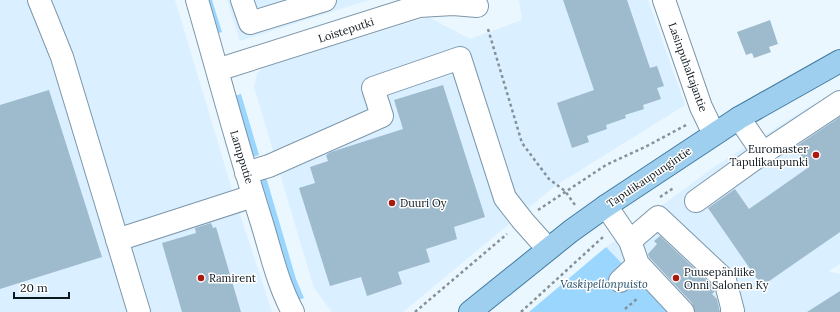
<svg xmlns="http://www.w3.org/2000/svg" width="840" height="312" font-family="Lora,serif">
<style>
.built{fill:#daefff}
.green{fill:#9bd6ff}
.building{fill:#9ebacd}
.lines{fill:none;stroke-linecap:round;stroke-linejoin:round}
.minor-casing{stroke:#7c97aa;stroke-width:24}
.major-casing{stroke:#427a9f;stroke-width:24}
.path{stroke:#859098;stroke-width:2.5;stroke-dasharray:3 3;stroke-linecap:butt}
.minor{stroke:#fff;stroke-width:22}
.major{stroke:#9ecfef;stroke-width:22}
.poi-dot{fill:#aa190e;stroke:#fff;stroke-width:1.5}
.labels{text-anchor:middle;stroke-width:3;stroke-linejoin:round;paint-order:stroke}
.street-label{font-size:11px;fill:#0d171e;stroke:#fff}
.poi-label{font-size:11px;fill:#0d171e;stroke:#fff;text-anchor:start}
.park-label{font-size:11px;font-style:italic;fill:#1d4a67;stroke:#fff}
</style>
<rect width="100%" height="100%" fill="#ebf7ff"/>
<path class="built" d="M0,0h175l58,193 39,119h-272z
M227,0h142l-129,41z
M519,0h129l37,105 -130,81 -152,126h-71l-18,-24 -60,-201 3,-13 6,-7 165,-50 42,22 52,-19z
M840,91v173l-12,7 12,3v38h-171l-63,-65 108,-80 95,-60z"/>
<path class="green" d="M204,0h8l10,32 -7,2z
M241,94l18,61 -7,2 -18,-61z
M266,177l30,102 8,19 -6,2 -7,-17 -32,-104z
M606,247l63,65h-140z"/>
<path class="building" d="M563,0h64l23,68 7,-2 7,20 -7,2 4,11 -18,6 1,4 -19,6 1,3 -20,7 1,4 -20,7 2,6 -17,6 -15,-45 37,-13z
M770,20l8,24 -9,3 2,5 -17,6 -2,-5 -6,2 -9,-23z
M443,85l42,132 -31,10 3,12 -31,10 4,13 -32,10 4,12 -35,12 -6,-19 -31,9 -31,-98 16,-5 -5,-16 18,-6 -2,-6 5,-3 72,-23 -9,-29z
M49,90l53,167 -102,32v-184z
M840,117v115l-78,54 -54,-78 27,-19 14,20 60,-42 -14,-20z
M211,223l2,5 3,-1 25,85h-59l-20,-69 34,-10 -1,-5z
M660,236l54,51 1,4 -3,3 5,5 3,13h-25l-3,-9 -43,-46 -1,-3 9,-10 -3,-3z
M840,291v21h-33z"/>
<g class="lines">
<g class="minor-casing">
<path id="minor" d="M39,0l23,57 77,255
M197,0c21,72 40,145 63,217 10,31 17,66 33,95
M242,0l8,23 75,-23
M664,0l37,107 13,27
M217,70l202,-64 34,-2 24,2
M739,118l24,35
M246,173l23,-7 113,-50 -9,-28 87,-30 45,140 18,23 25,28
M696,201l67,-48 77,-51
M606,206l24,35 8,23 45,48
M117,240l136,-44
M630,241l28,-24 67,63 8,31 -1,1
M620,281l18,-17"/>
</g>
<g class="major-casing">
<path id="major" d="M470,312l101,-81 35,-25 133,-88 101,-57"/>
</g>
<path class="path" d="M488,29l34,114 27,36 16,12 10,14
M660,197l15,-10
M538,210l68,-45 41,-19 41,-22
M625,309l13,-11
M415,312l92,-78
M521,312l82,-75"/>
<use href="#minor" class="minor"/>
<use href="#major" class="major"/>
</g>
<g class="poi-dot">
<circle cx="816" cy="155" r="4"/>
<circle cx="392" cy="203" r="4"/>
<circle cx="201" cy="278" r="4"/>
<circle cx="676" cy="278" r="4"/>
</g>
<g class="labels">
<g class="street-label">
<text transform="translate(346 30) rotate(-18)" y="4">Loisteputki</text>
<text transform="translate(688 67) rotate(70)" y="4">Lasinpuhaltajantie</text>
<text transform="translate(242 157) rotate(73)" y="4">Lampputie</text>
<text transform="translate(649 177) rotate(-34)" y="4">Tapulikaupungintie</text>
</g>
<g class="poi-label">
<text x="808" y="153" text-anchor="end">Euromaster<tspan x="808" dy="13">Tapulikaupunki</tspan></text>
<text x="400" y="207">Duuri Oy</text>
<text x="684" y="276">Puusepänliike<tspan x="684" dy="13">Onni Salonen Ky</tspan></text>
<text x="209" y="282">Ramirent</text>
</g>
<g class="park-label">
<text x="604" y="288">Vaskipellonpuisto</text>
</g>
</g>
<path d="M14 292v6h55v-6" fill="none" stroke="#0d171e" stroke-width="2"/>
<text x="20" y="292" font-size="12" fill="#0d171e" stroke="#ffffff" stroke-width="3" paint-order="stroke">20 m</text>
</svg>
